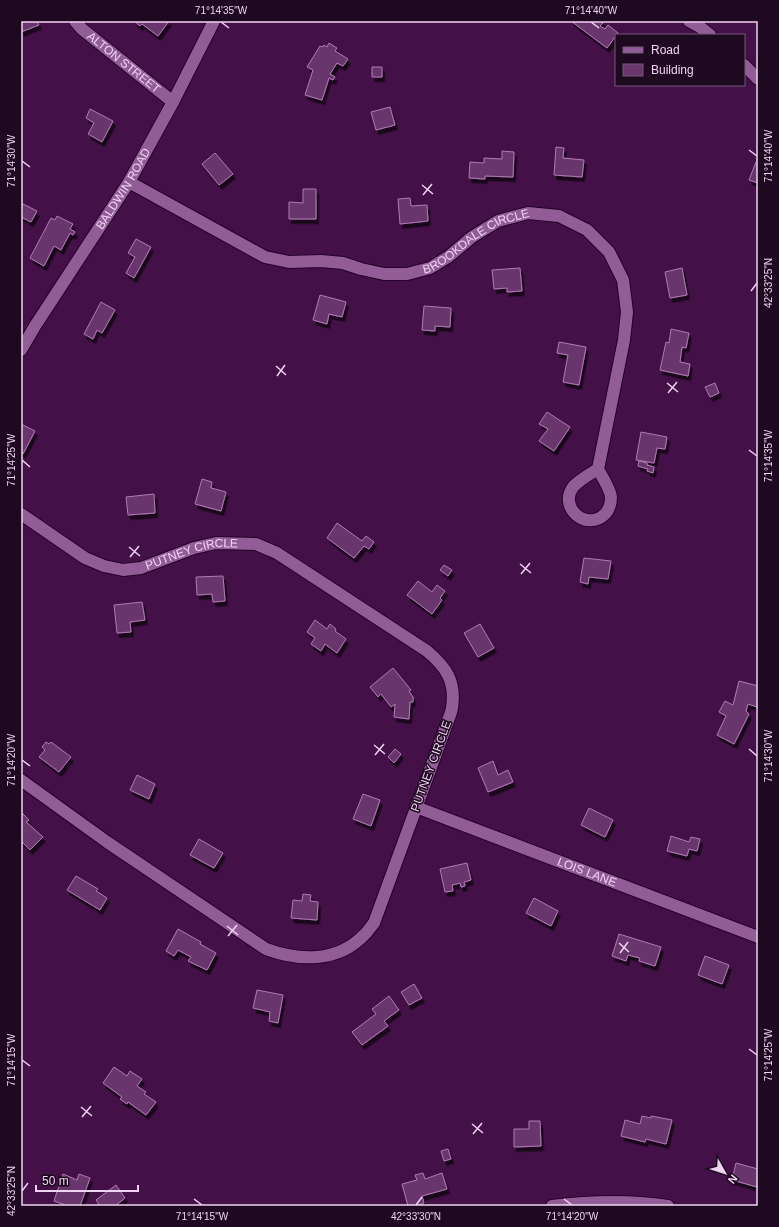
<svg xmlns="http://www.w3.org/2000/svg" width="779" height="1227" font-family="Arial,sans-serif">
<style>
.building{fill:#69366d;stroke:#b17ab5;filter:url(#shadow)}
.lines{fill:none;stroke-linecap:round;stroke-linejoin:round}
.minor-casing{stroke:#240128;stroke-width:14}
.minor{stroke:#925d97;stroke-width:12}
.ticks{fill:none;stroke:#f0d3f2;stroke-width:1.5}
.labels{text-anchor:middle;stroke-width:3;stroke-linejoin:round;paint-order:stroke}
.street-label{font-size:12px;fill:#f0d3f2;stroke:#1e0920}
.neatline{fill:none;stroke:#f0d3f2;stroke-width:1.5}
.ticks-label{font-size:10px;text-anchor:middle;fill:#f0d3f2}
</style>
<defs>
<filter id="shadow"><feDropShadow dx="2.5" dy="4.5" stdDeviation="0" flood-color="#0009"/></filter>
</defs>
<rect width="100%" height="100%" fill="#431147"/>
<path class="building" d="M21,21h16l2,4 -18,7z
M134,21h35l-11,15 -16,-12 -2,2z
M571,21h30l2,2 -3,3 5,3 3,-4 10,8 -11,15z
M329,43l8,5 -2,3 13,8 -5,7 -6,-3 -7,11 5,3 -2,3 -4,-2 -7,22 -17,-5 8,-25 -6,-3 13,-21 3,1 1,-2 3,2z
M372,67h10v10h-10z
M390,107l5,18 -19,5 -5,-18z
M90,109l23,12 -11,21 -14,-8 6,-11 -8,-5z
M556,147l8,1 -1,10 21,2 -2,17 -28,-2z
M502,151l12,1 -1,25 -28,-1v3l-16,-1 1,-16 14,1v-5l18,1z
M215,153l18,21 -14,11 -17,-21z
M756,162l2,1v20l-9,-3z
M303,189h13v30h-27v-17l14,1z
M410,198l1,8 16,-1 1,16 -28,3 -2,-25z
M23,204l14,7 -6,11 -10,-5v-9z
M57,216l16,8 -3,5 5,3 -2,3 -3,-2 -9,17 -7,-4 -10,20 -14,-8 21,-40 4,2z
M136,239l15,8 -17,31 -8,-5 9,-16 -7,-4z
M520,268l2,23 -15,1v-4l-13,1 -2,-19z
M682,268l5,27 -17,3 -5,-26z
M320,295l26,7 -4,15 -13,-3 -2,10 -14,-4z
M101,302l14,8 -13,23 -5,-3 -4,9 -9,-5z
M424,306l27,2 -1,19 -15,-1v5l-13,-1z
M671,329l18,4 -3,15 -4,-1 -2,15 10,2 -2,12 -28,-6 6,-28 3,1z
M559,342l27,5 -7,38 -16,-3 5,-27 -11,-2z
M715,383l4,10 -9,4 -5,-10z
M547,412l23,15 -16,24 -15,-10 9,-12 -9,-5z
M21,424l14,7 -12,23 -2,-1z
M641,432l26,5 -2,12 -8,-1 -3,15 -18,-3z
M639,461l8,2v2l7,2 -1,6 -6,-2 1,-2 -10,-3z
M202,479l10,3 -1,6 15,4 -5,19 -26,-7z
M154,494l1,19 -27,2 -2,-18z
M337,523l25,18 4,-5 8,6 -5,7 -5,-3 -10,12 -27,-20z
M584,558l27,3 -3,18 -19,-2 -1,7 -8,-2z
M444,565l8,5 -4,6 -8,-6z
M223,576l2,25 -12,1 -1,-8 -15,1 -1,-18z
M418,581l14,11 5,-7 8,6 -5,7 2,2 -10,14 -25,-19z
M142,602l3,18 -15,2 1,10 -14,1 -3,-28z
M315,620l12,9 3,-5 6,5 -1,2 11,8 -9,14 -12,-9 -4,7 -10,-7 4,-6 -8,-6z
M480,624l14,24 -16,9 -14,-24z
M393,668l18,22 -2,1 4,6v5h-3l-1,17 -15,-2 1,-13 -4,3 -10,-13 -3,3 -8,-10z
M739,681l19,5v17l-1,4 -9,-3 -2,7 3,3 -15,30 -17,-9 9,-19 -7,-4 6,-11 8,4z
M46,742l3,2 2,-2 20,15 -12,15 -20,-15 6,-7 -3,-3z
M395,749l6,5 -7,9 -6,-6z
M493,761l5,14 10,-5 5,12 -25,10 -10,-24z
M137,775l18,9 -6,15 -19,-9z
M363,794l17,6 -9,26 -18,-7z
M589,808l24,12 -8,17 -24,-12z
M21,812l8,8 -3,2 17,15 -13,13 -9,-9z
M671,836l18,6 2,-5 9,2 -3,12 -8,-2 -2,7 -20,-5z
M199,839l24,14 -9,15 -24,-13z
M467,863l4,17 -7,2 1,4 -4,1 -1,-4 -8,2 1,6 -8,1 -5,-23z
M76,876l22,13 -2,2 11,7 -7,12 -33,-20z
M303,894l8,1 -1,6 8,1 -1,18 -26,-2 2,-18 9,1z
M534,898l24,13 -7,15 -25,-13z
M178,929l23,13 -1,2 16,9 -9,17 -19,-9 3,-4 -13,-7 -4,6 -8,-5z
M619,934l42,13 -6,19 -16,-5 1,-3 -12,-3 -2,6 -14,-5z
M705,956l24,9 -7,19 -24,-9z
M414,984l8,14 -13,7 -8,-13z
M257,990l26,5 -5,28 -9,-2 1,-9 -17,-4z
M389,996l10,14 -15,11 4,5 -26,19 -10,-13 24,-18 -4,-5z
M114,1067l13,9 3,-5 12,8 -5,7 9,6 -2,2 12,8 -10,13 -18,-13 -1,2 -7,-5 2,-2 -19,-14z
M642,1116l9,2v-2l21,4 -6,24 -20,-5 -1,3 -24,-6 4,-16 15,4z
M529,1121h11l1,25 -27,1v-18h15z
M448,1149l3,10 -7,2 -3,-10z
M736,1163l22,6 -1,18 -25,-7z
M423,1173l2,6 17,-6 5,16 -25,7 2,7 -8,3h-8l-6,-22 15,-4 -2,-5z
M63,1174l14,6 2,-6 11,4 -10,28h-12l-14,-5z
M116,1185l9,13 -10,8h-15l-4,-6z"/>
<g class="lines">
<g class="minor-casing">
<g id="minor">
<path id="s1" d="M75,21l7,8 91,73"/>
<path d="M689,21l11,6 10,8"/>
<path d="M744,65l14,14"/>
<path id="s2" d="M129,182l136,75 24,5 32,-1 22,2 18,6 23,5h23l23,-6 18,-11 24,-20 26,-16 30,-8 31,3 28,14 22,22 14,28 4,32 -3,28 -26,129c-8,5 -19,11 -25,18 -15,21 14,45 32,27 4,-4 6,-10 6,-17 -1,-9 -9,-20 -13,-28"/>
<path id="s3" d="M21,350l14,-24 94,-144 44,-80 41,-81"/>
<path id="s4" d="M21,514l64,44 19,8 19,4 18,-2 53,-20 22,-5 40,1 21,9 150,98c19,16 29,30 25,57 -1,6 -4,12 -6,18l-72,197c-4,4 -6,9 -10,12 -27,28 -65,26 -98,14l-159,-107 -86,-62"/>
<path id="s5" d="M416,807l342,130"/>
<path d="M552,1206c39,-5 77,-6 116,0"/>
</g>
</g>
<use href="#minor" class="minor"/>
</g>
<path class="ticks" d="M221,22l8,6M591,22l8,6M749,150l8,6M22,161l8,6M422,185l11,9M423,195l9,-11M751,291l6,-8M276,366l10,9M277,376l8,-11M667,383l11,9M668,393l9,-11M749,450l8,6M22,460l8,7M129,547l11,9M130,557l9,-11M520,564l11,9M521,574l9,-11M374,745l11,9M749,749l8,7M375,755l9,-11M22,760l8,6M227,926l11,9M228,936l9,-11M619,943l10,9M620,953l8,-11M749,1049l8,6M22,1060l8,6M81,1107l11,9M82,1117l9,-11M472,1124l11,9M473,1134l9,-11M22,1191l6,-8M194,1199l8,6M564,1199l8,6M416,1205l6,-8"/>
<g class="labels">
<g class="street-label">
<text dy="4" stroke="none"><textPath href="#s1" startOffset="64">ALTON STREET</textPath></text>
<text dy="4" stroke="none"><textPath href="#s3" startOffset="191">BALDWIN ROAD</textPath></text>
<text dy="4" stroke="none"><textPath href="#s2" startOffset="377">BROOKDALE CIRCLE</textPath></text>
<text dy="4" stroke="none"><textPath href="#s4" startOffset="189">PUTNEY CIRCLE</textPath></text>
<text transform="translate(431 766) rotate(-70)" y="4">PUTNEY CIRCLE</text>
<text dy="4" stroke="none"><textPath href="#s5" startOffset="183">LOIS LANE</textPath></text>
</g>
</g>
<rect width="779" height="1227" fill="none" stroke="#1e0920" stroke-width="44"/>
<rect x="615" y="34" width="130" height="52" fill="#1e0920" stroke="#725a74"/>
<rect x="623" y="47" width="20" height="6" fill="#925d97" stroke="#725a74"/>
<text x="651" y="54" font-size="12" fill="#f0d3f2">Road</text>
<rect x="623" y="64" width="20" height="12" fill="#69366d" stroke="#725a74"/>
<text x="651" y="74" font-size="12" fill="#f0d3f2">Building</text>
<g transform="translate(725 1173) rotate(129)" stroke="#1e0920" stroke-width="3" paint-order="stroke">
<path d="M0-3L7 15L0 10L-7 15Z" fill="#f0d3f2"/>
<text y="-6" font-size="11" font-weight="bold" text-anchor="middle" fill="#f0d3f2">N</text>
</g>
<path d="M36 1185v6h102v-6" fill="none" stroke="#f0d3f2" stroke-width="2"/>
<text x="42" y="1185" font-size="12" fill="#f0d3f2" stroke="#1e0920" stroke-width="3" paint-order="stroke">50 m</text>
<rect x="22" y="22" width="735" height="1183" class="neatline"/>
<g class="ticks-label">
<text x="221" y="14">71°14'35"W</text>
<text x="591" y="14">71°14'40"W</text>
<text transform="translate(768 156) rotate(-90)" y="4">71°14'40"W</text>
<text transform="translate(11 161) rotate(-90)" y="4">71°14'30"W</text>
<text transform="translate(768 283) rotate(-90)" y="4">42°33'25"N</text>
<text transform="translate(768 456) rotate(-90)" y="4">71°14'35"W</text>
<text transform="translate(11 460) rotate(-90)" y="4">71°14'25"W</text>
<text transform="translate(768 756) rotate(-90)" y="4">71°14'30"W</text>
<text transform="translate(11 760) rotate(-90)" y="4">71°14'20"W</text>
<text transform="translate(768 1055) rotate(-90)" y="4">71°14'25"W</text>
<text transform="translate(11 1060) rotate(-90)" y="4">71°14'15"W</text>
<text transform="translate(11 1191) rotate(-90)" y="4">42°33'25"N</text>
<text x="202" y="1220">71°14'15"W</text>
<text x="416" y="1220">42°33'30"N</text>
<text x="572" y="1220">71°14'20"W</text>
</g>
</svg>
